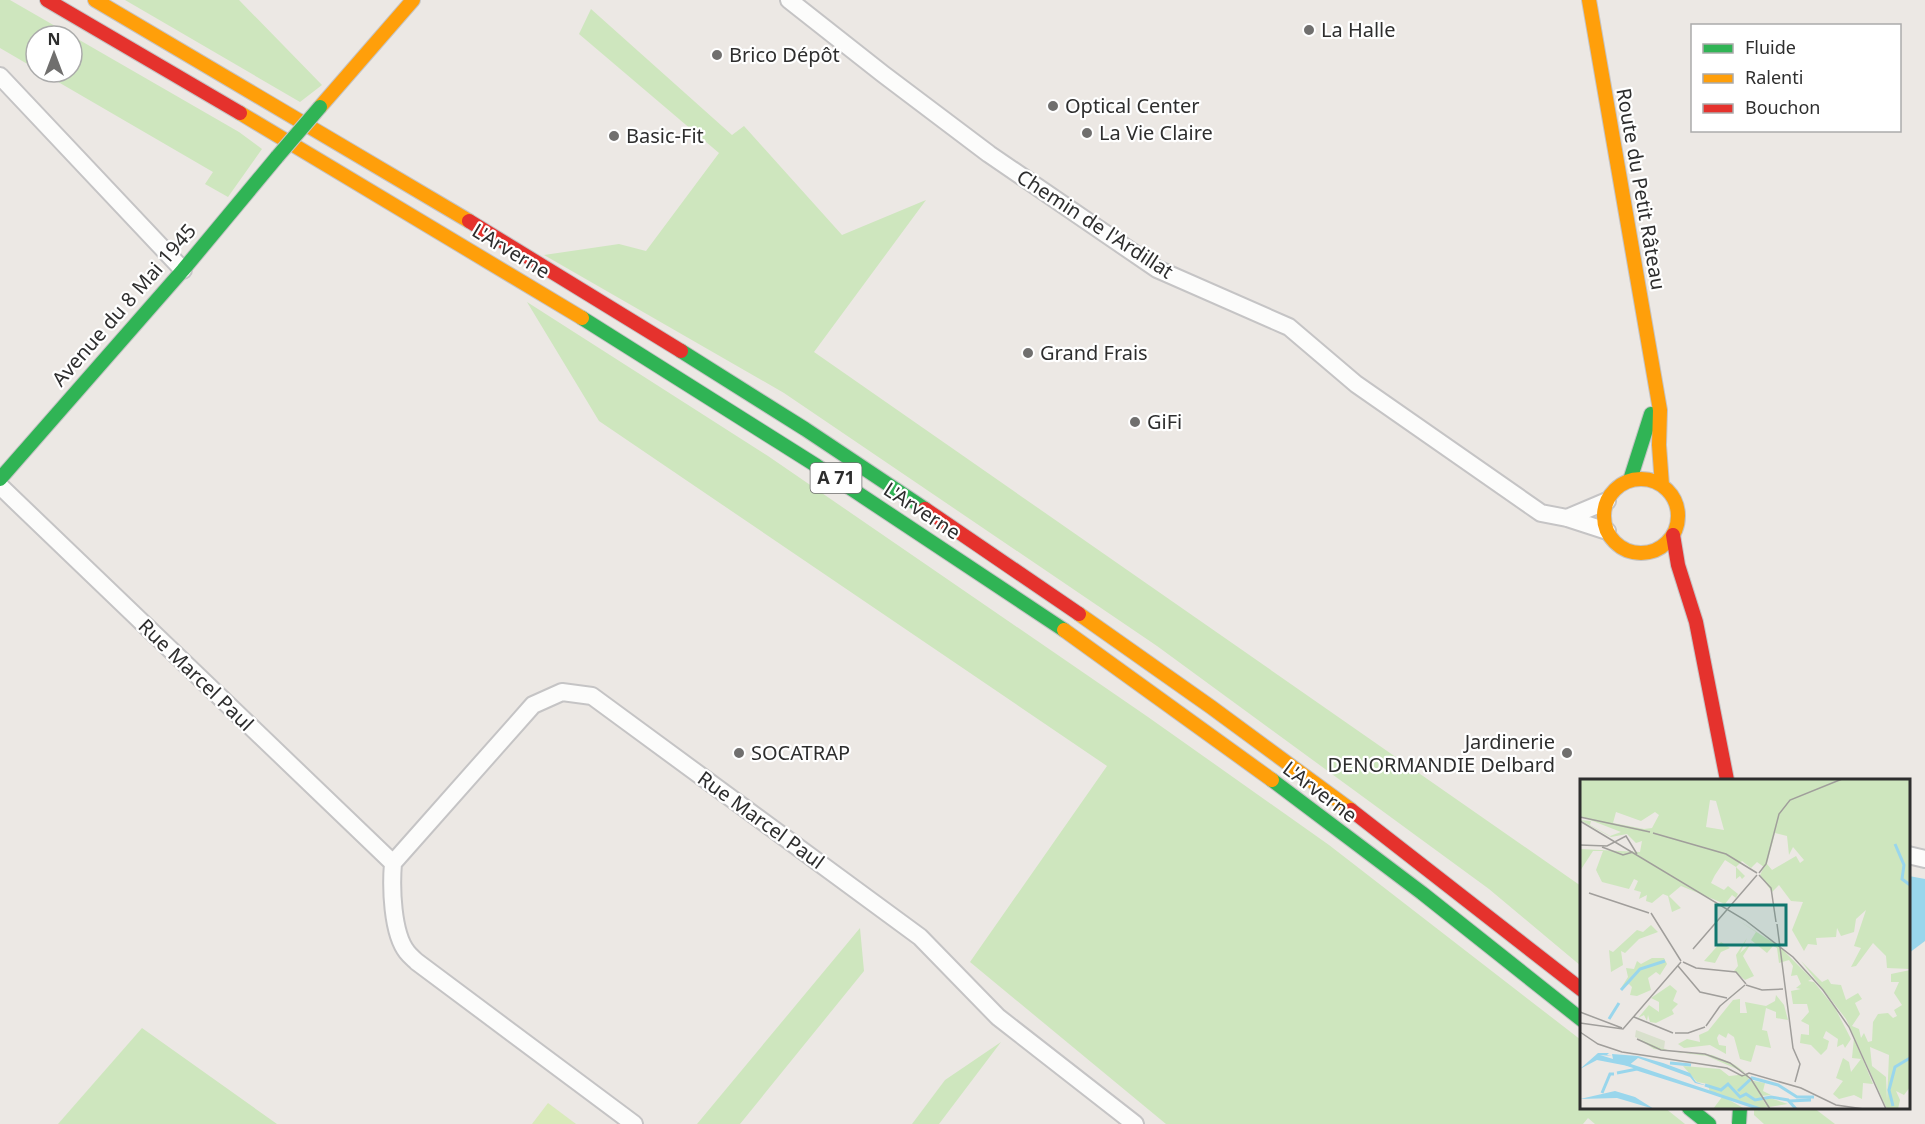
<svg xmlns="http://www.w3.org/2000/svg" width="1925" height="1124" font-family="'Noto Sans',sans-serif">
<style>
.green{fill:#cee6be}
.pitch{fill:#d9eabb}
.water{fill:#99d6ec}
.lines{fill:none;stroke-linecap:round;stroke-linejoin:round}
.street-casing{stroke:#c5c4c5;stroke-width:20}
.fast-casing{stroke:#c5c4c5;stroke-width:16}
.slow-casing{stroke:#c5c4c5;stroke-width:16}
.jam-casing{stroke:#c5c4c5;stroke-width:16}
.street{stroke:#fcfcfb;stroke-width:16}
.fast{stroke:#30b455;stroke-width:14}
.slow{stroke:#ff9f0a;stroke-width:14}
.jam{stroke:#e5322d;stroke-width:14}
.fast-bridge-casing{stroke:#c5c4c5;stroke-width:16;stroke-linecap:butt}
.fast-bridge{stroke:#30b455;stroke-width:14}
.poi-dot{fill:#706f6e;stroke:#fff;stroke-width:2}
.labels{text-anchor:middle;stroke-width:4.5;stroke-linejoin:round;paint-order:stroke}
.shield{fill:#fff;stroke:#6d6d6d;stroke-width:1.5}
.shield-label{font-size:18px;font-weight:bold;fill:#2e2e2e}
.poi-label{font-size:20px;fill:#2e2e2e;stroke:#fff;text-anchor:start}
.street-label{font-size:20px;fill:#2e2e2e;stroke:#fff}
.inset-river{fill:none;stroke:#99d6ec;stroke-width:3}
.inset-road{fill:none;stroke:#a09e9b;stroke-width:1.5}
.view{fill:#0f766e;fill-opacity:0.15;stroke:#0f766e;stroke-width:3}
.inset-edge{fill:none;stroke:#2e2e2e;stroke-width:3}
</style>
<rect width="100%" height="100%" fill="#ece8e4"/>
<path class="green" d="M0,0h10l229,132 23,17 -34,48 -23,-13 8,-12 -172,-100h31v-36h-36v33l-36,-21z
M125,0h114l83,85 -22,17z
M591,9l141,126 12,-9 98,109 84,-35 -112,152 767,534v80l-92,-77 -332,-243 -373,-253 -240,-138 75,-11 27,7 73,-98 -140,-119z
M527,302l241,154 380,261 181,128 252,195 1,68h83l20,16h-90l-7,-6 -5,6h-417l-196,-162 137,-196 -508,-345z
M860,928l4,43 -124,153h-43z
M142,1028l135,96h-219z
M1001,1042l-62,82h-27l33,-44z
M1754,1108h60l21,16h-71l-10,-9z"/>
<path class="pitch" d="M548,1103l28,21h-44z"/>
<path class="water" d="M1909,876l16,3v62l-16,12z"/>
<g class="lines">
<g class="street-casing">
<path id="street" d="M789,0l94,74 106,80 168,115 132,58 67,57 185,129 26,5 40,13
M0,76l183,194
M0,486l393,377c-2,24 -1,70 14,89 3,4 7,7 10,10l217,162
M1567,518l40,-17
M1908,855l17,4
M393,863l140,-158 29,-13 30,4 328,241 78,80 137,107"/>
</g>
<g class="fast-casing">
<path id="fast" d="M582,318l235,148 247,164
M681,351l124,78 120,80
M0,479l183,-209 94,-113
M1630,480l21,-66
M1272,780l150,113 160,127
M1689,1108l20,16"/>
</g>
<g class="slow-casing">
<path id="slow" d="M95,0l374,221
M1589,0l71,410 -1,35 3,40
M320,107l93,-107
M240,113l342,205
M1604 516a37 37 0 1 1 74 0a37 37 0 1 1-74 0Z
M1079,614l132,93 140,103
M1064,630l208,150"/>
</g>
<g class="jam-casing">
<path id="jam" d="M47,0l193,113
M469,221l212,130
M925,509l154,105
M1673,535l5,30 18,57 31,158
M1351,810l231,180"/>
</g>
<use href="#street" class="street"/>
<use href="#fast" class="fast"/>
<use href="#slow" class="slow"/>
<use href="#jam" class="jam"/>
<g class="fast-bridge-casing">
<path id="fast-bridge" d="M277,157l43,-50
M1739,1124l1,-16"/>
</g>
<use href="#fast-bridge" class="fast-bridge"/>
</g>
<g class="poi-dot">
<circle cx="1309" cy="30" r="6"/>
<circle cx="717" cy="55" r="6"/>
<circle cx="1053" cy="106" r="6"/>
<circle cx="1087" cy="133" r="6"/>
<circle cx="614" cy="136" r="6"/>
<circle cx="1028" cy="353" r="6"/>
<circle cx="1135" cy="422" r="6"/>
<circle cx="739" cy="753" r="6"/>
<circle cx="1567" cy="753" r="6"/>
</g>
<g class="labels">
<rect class="shield" x="810.5" y="463" width="51" height="30" rx="4.5"/>
<g class="shield-label">
<text x="836" y="484">A 71</text>
</g>
<g class="poi-label">
<text x="1321" y="37">La Halle</text>
<text x="729" y="62">Brico Dépôt</text>
<text x="1065" y="113">Optical Center</text>
<text x="1099" y="140">La Vie Claire</text>
<text x="626" y="143">Basic-Fit</text>
<text x="1040" y="360">Grand Frais</text>
<text x="1147" y="429">GiFi</text>
<text x="1555" y="749" text-anchor="end">Jardinerie<tspan x="1555" dy="23">DENORMANDIE Delbard</tspan></text>
<text x="751" y="760">SOCATRAP</text>
</g>
<g class="street-label">
<text transform="translate(1641 189) rotate(80)" y="7">Route du Petit Râteau</text>
<text transform="translate(1095 224) rotate(33)" y="7">Chemin de l'Ardillat</text>
<text transform="translate(511 251) rotate(31)" y="7">L'Arverne</text>
<text transform="translate(124 305) rotate(-49)" y="7">Avenue du 8 Mai 1945</text>
<text transform="translate(922 511) rotate(33)" y="7">L'Arverne</text>
<text transform="translate(196 675) rotate(44)" y="7">Rue Marcel Paul</text>
<text transform="translate(1320 792) rotate(37)" y="7">L'Arverne</text>
<text transform="translate(761 820) rotate(36)" y="7">Rue Marcel Paul</text>
</g>
</g>
<g transform="translate(1580 779)">
<rect width="330" height="330" fill="#ece8e4"/>
<path d="M0,0h330v190l-23,-1 -1,-12 -13,-13 -17,23 -5,1 10,-19 -7,-2 12,-36 -10,9 -2,13 -13,4 -4,-8 -1,9 -20,1 1,7 -9,-1 -4,7 -12,-21 11,-28 -12,-1 -12,-16 -7,7 -12,-17 4,-8 -7,-5 -6,6 -9,-7 -6,6 9,9 -3,3 -2,-3 -4,3v-12l-11,-7 -10,15 -4,8 13,7 4,-4 10,8 -2,4 -4,-3 -7,9 -44,-18 -12,10 12,12 -9,4 -4,-16 -5,-2 -11,9 -6,-2 1,-6 -8,4 2,-7 -7,-2 4,-9 -4,-2 -5,10 -27,-7 -6,-12 7,-19h-10l-13,20v-22l60,3 2,-11 -6,2 -9,-9 -16,3 -31,-17 11,1 -1,4 20,11 11,-4 -41,-16zM130,21l6,1 8,29 -18,-3zM36,33l25,9 14,-9 4,3 -7,13 -8,1 -31,-6zM195,54l12,3 2,19 4,-8 11,13 -4,3 -4,-7 -24,14 -5,-6zM158,141l42,27 32,32 -4,2 6,1 21,26 16,31 -6,9 -2,-4 -6,3 1,-8 -12,-8 -3,7 6,3 -2,8 -6,6 -10,-10 -11,-2 1,-9 8,1v-10l-8,-4 8,-9 -2,-8h-14l-2,-13 10,-2 -5,-1 5,-4 -4,-9 -6,1 2,-10 -4,-6 -10,3 -2,-15 -4,-2 -6,7 -16,-13 5,-8zM71,146l7,7 -19,7 -14,14 -4,-2 2,14 -12,7 -2,-22 4,2 24,-22 6,2zM167,159l-7,15 12,-11 -9,14 11,20 -9,4 -11,-9 4,-5 -2,-11zM141,163l9,6 -9,4 -6,11 -11,-2zM72,179h12l3,6 -7,11 -4,-3 -8,6 3,12 -14,6 -7,-1 2,-8 -3,-3 -8,4 7,-11 -2,-9 8,1 3,-8 4,3zM221,182l21,21 6,-3 3,5 10,1 5,15 12,-7 4,6 -7,4 5,11 -8,12 7,3 2,9 3,-5 4,9 4,-1 1,-19 5,-8 10,-1 5,5 4,-2 -3,-6 8,-5 -8,-12 5,-11h-8v-8l19,-4v117l-6,8 -8,-4 4,9 -2,9h-11l-41,-90zM290,268l19,8 -2,46 -1,-24 -14,-11zM90,206l7,6 -4,10 5,3 -6,6 2,4 -18,9 -6,-1 -2,-7 -1,6 -3,-6 -6,3 11,-13 10,7v-10l-8,-4zM196,216l8,10 4,15 -12,-2v-6l-10,-4 -4,22 5,1 4,17 -15,-3 -5,17 -11,-3 -6,-22 -6,-4 -2,5 -7,-4 -2,4 2,7 7,1v8l-16,-9 -26,3 -6,-4 9,-5 13,3 -1,-7 9,-4 25,-31 7,-1v14h7l-2,-11 21,4 9,-5zM57,259l33,13 42,4 15,6 8,4 11,8 -39,-17 -53,-7zM274,259l19,46 -10,-1 -1,16 -8,-4 -15,4 -6,-5 10,-13 -7,-3 7,-20 6,4 2,10 10,-13 -9,-1zM103,287l37,3 9,7 19,-2 1,6 16,3 -2,8 8,4 -10,1 5,9 -2,-7 3,-1 21,7 -31,5 -33,-12 21,12h-32l9,-12 -12,-4 -2,-9 -11,-2z" fill="#cee6be" fill-rule="evenodd"/>
<path d="M56,251l29,11 -1,8 -29,-12z" fill="#d8e0cc"/>
<path d="M18,274h11l-2,2 5,1 -12,-1 13,4 -1,-5 26,2 25,7 27,10 6,9 12,4 -13,-3 -5,-6 -52,-19 -10,8 -31,-6 -17,9zM35,312l20,6 19,12 -37,-11 -37,1z" fill="#99d6ec"/>
<path class="inset-river" d="M315,65l9,21 -2,14 8,6M41,211l19,-21 25,-8M29,240l10,-16M90,284l21,2M46,285l134,45M37,294l20,-4 79,25M125,306l16,5 7,-6 12,13 6,-3 9,6 16,-3 17,3 8,9M158,312l14,-13 26,7 19,12h17M22,314l8,-19h4M209,322l22,-1M313,327l-4,-16 6,-23 15,-9"/>
<path class="inset-road" d="M0,38l70,15M0,42l165,99 48,37 30,33 26,37 37,82M73,54l73,21 31,19M0,66l27,1 19,-10 11,18M22,68l21,8 10,-3M179,94l7,-9 13,-50 11,-14 52,-21M179,96l12,13 5,34M9,114l60,20M71,134l30,48M197,145l16,124 7,16 -5,18M113,170l64,-74M103,183l13,6 40,4 10,12M98,187l22,26 27,6M166,206l16,5 21,-1M140,227l25,-21M0,233l42,16M54,238l39,16M0,244l43,6 58,-67M126,247l14,-20M0,253l18,12 24,8 105,16 15,8 7,-3 52,15 35,17 28,4M95,254h13l17,-6M57,260l24,11 44,4 25,9 21,16 19,30"/>
<path class="view" d="M136,126h70v40h-70z"/>
<rect width="330" height="330" class="inset-edge"/>
</g>
<rect x="1691" y="24" width="210" height="108" fill="#ffffff" stroke="#ababab" stroke-width="1.5"/>
<rect x="1703" y="44" width="30" height="9" fill="#30b455" stroke="#ababab" stroke-width="1.5"/>
<text x="1745" y="54" font-size="18" fill="#2e2e2e">Fluide</text>
<rect x="1703" y="74" width="30" height="9" fill="#ff9f0a" stroke="#ababab" stroke-width="1.5"/>
<text x="1745" y="84" font-size="18" fill="#2e2e2e">Ralenti</text>
<rect x="1703" y="104" width="30" height="9" fill="#e5322d" stroke="#ababab" stroke-width="1.5"/>
<text x="1745" y="114" font-size="18" fill="#2e2e2e">Bouchon</text>
<g transform="translate(54 54)"><circle r="28" fill="#ffffff" stroke="#ababab" stroke-width="1.5"/>
<path d="M0-4.5L10 22L0 15L-10 22Z" fill="#706f6e"/>
<text y="-9" font-size="16" font-weight="bold" text-anchor="middle" fill="#2e2e2e">N</text>
</g>
</svg>
